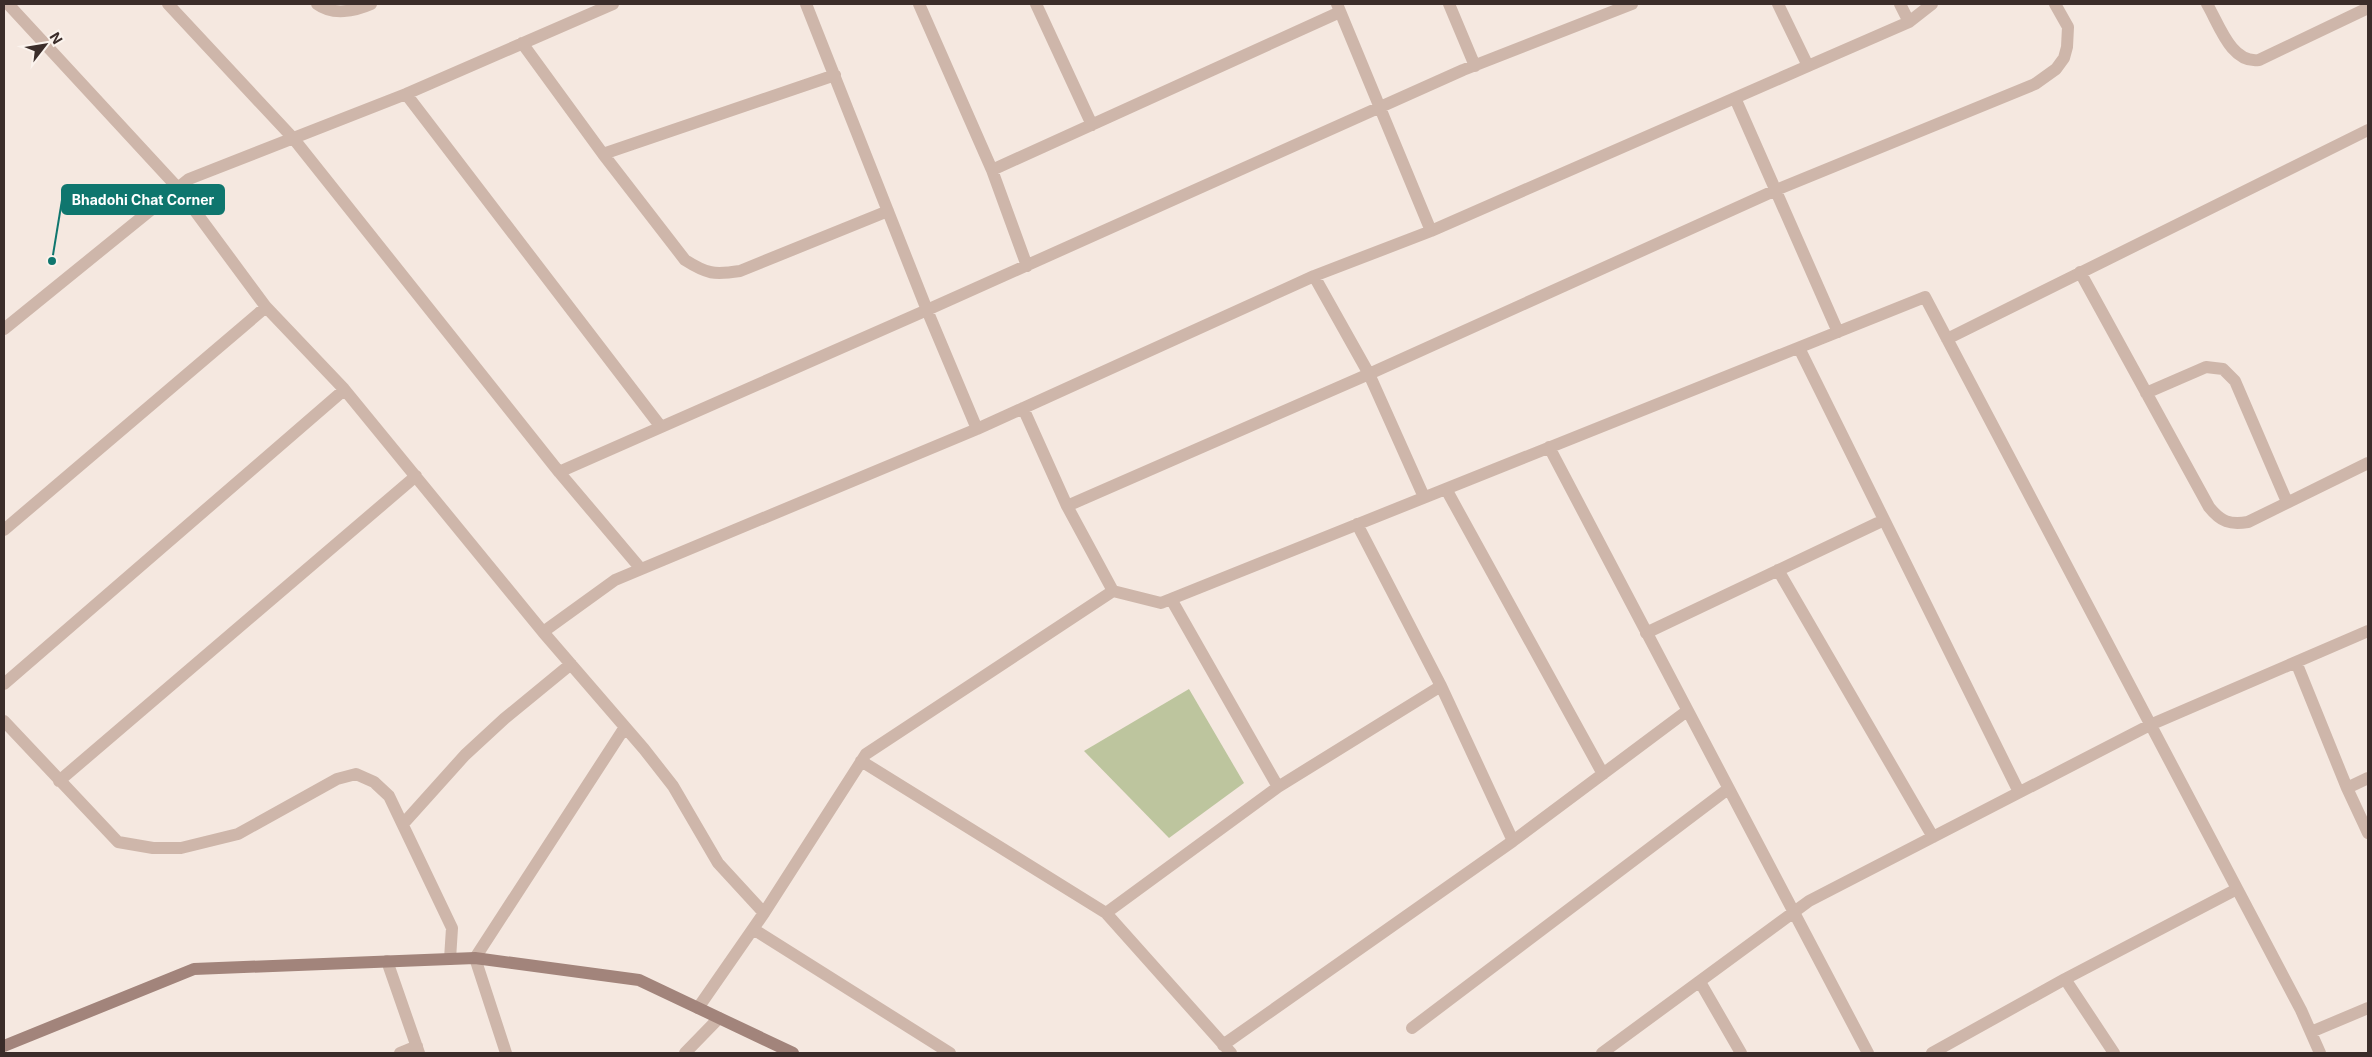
<svg xmlns="http://www.w3.org/2000/svg" width="2372" height="1057" font-family="Inter,sans-serif">
<style>
.green{fill:#bdc59e}
.lines{fill:none;stroke-linecap:round;stroke-linejoin:round}
.street{stroke:#ceb6aa;stroke-width:12}
.secondary{stroke:#a2847b;stroke-width:12}
.leader{fill:none;stroke:#0f766e;stroke-width:2}
.callout-dot{fill:#0f766e;stroke:#fbf3ed;stroke-width:2}
.callout{fill:#0f766e;stroke:#0f766e;stroke-width:2}
.callout-label{font-size:14px;text-anchor:middle;font-weight:bold;fill:#fff}
</style>
<rect width="100%" height="100%" fill="#f5e8e0"/>
<path class="green" d="M1189,689l55,94 -75,55 -85,-87z"/>
<g class="lines">
<path class="street" d="M8,4l170,184 88,119 78,82 199,243
M168,4l125,134 266,334 82,97
M317,4c16,12 38,7 54,0
M806,4l121,306 50,119
M919,4l73,166 35,96
M1036,4l56,121
M1337,4l94,227
M1449,4l26,62
M1778,4l30,62
M1900,4l9,18
M2207,4c12,20 24,60 52,56l109,-52
M522,43l81,111 82,106c22,14 29,15 55,11l148,-60
M406,94l255,333
M1735,98l103,234
M603,154l232,-79
M992,170l348,-158
M2080,272l129,235c12,15 21,18 39,15l120,-59
M1314,276l55,98 55,123
M4,329l185,-150 217,-85 207,-90
M1947,339l421,-209
M1799,348l220,444
M2146,393l60,-26 17,2 12,12 52,121
M1023,408l44,98
M1549,447l319,606
M559,472l368,-162 536,-240 169,-66
M1446,489l157,285
M1357,524l84,162 72,155
M4,530l262,-223
M1778,570l155,267
M1113,591l-46,-85 302,-132 407,-184 259,-106 21,-15 8,-11 3,-11 1,-20 -13,-23
M1646,633l238,-113
M2296,662l51,126 21,45
M4,684l340,-294
M4,721l114,121 35,6h28l57,-14 99,-55 19,-5 18,8 15,14 63,132 -2,31
M861,761l245,152 125,140
M59,781l357,-305
M1278,787l163,-101
M2347,788l21,-10
M403,824l62,-69 39,-36 67,-55
M764,913l-46,-50 -45,-77 -29,-37 -101,-117 72,-52 362,-151 337,-153 117,-45 377,-165 101,-44 23,-18
M1106,913l172,-126 -107,-188
M753,929l197,124
M387,961l32,92
M2065,979l172,-90
M1700,982l41,71
M698,1008l66,-95 102,-159 247,-163 48,12 764,-306 376,713 19,43
M1412,1028l316,-239
M2311,1032l57,-24
M1223,1045l290,-204 174,-130
M400,1053l17,-7
M506,1053l-31,-95 150,-231
M685,1053l34,-35
M1602,1053l207,-152 341,-176 218,-94
M1932,1053l133,-74 49,74"/>
<path class="secondary" d="M4,1046l190,-77 281,-11 164,22 154,73"/>
</g>
<path class="leader" d="M52 261L62 200"/>
<circle class="callout-dot" cx="52" cy="261" r="5"/>
<rect class="callout" x="62" y="185" width="162" height="29" rx="5"/>
<g class="callout-label">
<text x="143" y="205">Bhadohi Chat Corner</text>
</g>
<rect width="2372" height="1057" fill="none" stroke="#3b2d2a" stroke-width="10"/>
<g transform="translate(45 45) rotate(59)" stroke="#fbf3ed" stroke-width="4" paint-order="stroke">
<path d="M0-4L9 19L0 12L-9 19Z" fill="#3b2d2a"/>
<text y="-8" font-size="14" font-weight="bold" text-anchor="middle" fill="#3b2d2a">N</text>
</g>
</svg>
